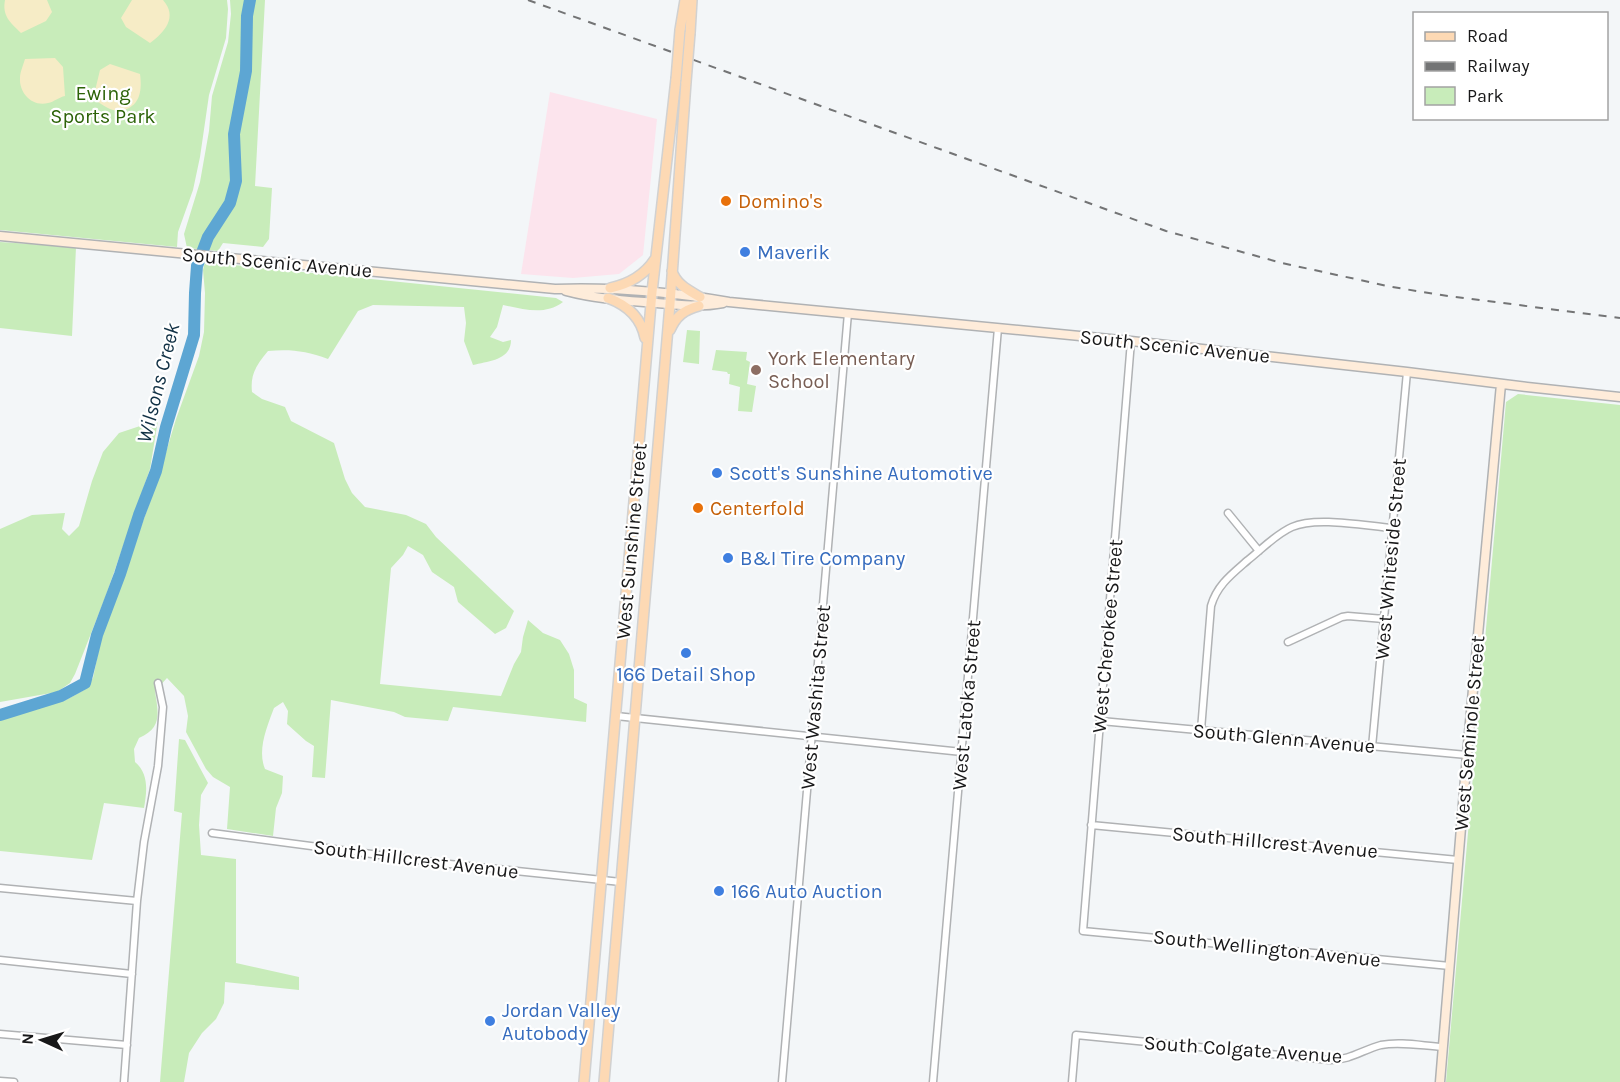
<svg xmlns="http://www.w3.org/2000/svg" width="1620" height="1082" font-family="Karla,sans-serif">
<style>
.commercial{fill:#fce4ed}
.green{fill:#c8ecba}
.sand{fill:#f6ecc6}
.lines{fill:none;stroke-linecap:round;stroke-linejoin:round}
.river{stroke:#5da6d3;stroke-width:12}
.street-casing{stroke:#b0b2b4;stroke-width:9}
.secondary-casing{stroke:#b0b2b4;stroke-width:11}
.primary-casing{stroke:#d1d1d1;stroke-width:12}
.street{stroke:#fff;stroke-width:6}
.secondary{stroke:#feecda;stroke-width:8}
.primary{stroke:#fdd9b4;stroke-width:9}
.rail{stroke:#737475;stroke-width:2;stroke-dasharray:8 8;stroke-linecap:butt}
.primary-bridge-casing{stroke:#d1d1d1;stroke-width:12;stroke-linecap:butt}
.primary-bridge{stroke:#fdd9b4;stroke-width:9}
.food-dot{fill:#e8710a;stroke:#fff;stroke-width:2}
.shop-dot{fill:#3f7fe0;stroke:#fff;stroke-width:2}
.education-dot{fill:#8d6e63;stroke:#fff;stroke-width:2}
.labels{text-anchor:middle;stroke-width:4.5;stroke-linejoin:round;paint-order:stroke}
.park-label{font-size:20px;fill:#2c6308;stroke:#fff}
.food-label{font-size:20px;fill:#c56008;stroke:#fff;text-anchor:start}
.shop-label{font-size:20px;fill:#366cbe;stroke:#fff;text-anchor:start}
.street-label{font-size:20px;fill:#181819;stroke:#fff}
.education-label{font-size:20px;fill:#785e54;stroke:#fff;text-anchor:start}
.water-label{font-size:21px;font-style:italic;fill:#113145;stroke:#fff}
</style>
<rect width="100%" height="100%" fill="#f3f6f8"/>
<path class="commercial" d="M550,92l107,27 -14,136 -24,19 -46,4 -52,-4z"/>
<path class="green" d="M0,0h227l1,9 -2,29 -17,57 -9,62 -7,33 -15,42 -1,15 -177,-17z
M230,0h35l-10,186 17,2 -3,51 -6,8 -40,-4 -5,8 -31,-3 -3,-14 16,-52 9,-51 3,-35 16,-54 3,-28z
M0,242l76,5 -4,89 -72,-8z
M205,262l351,36 7,4c-19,14 -39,7 -60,3l-6,22 -7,10 13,5 8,-2c0,20 -22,21 -38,25l-9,-24 2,-18 -2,-16 -91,-2 -15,6 -30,48c-22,-8 -37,-10 -60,-8 -11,13 -18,23 -16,41l10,7 23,8 6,14 43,22 11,36 7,14 13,14 41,8 20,9 10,13 78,74 -8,17 -11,6 -37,-32 -4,-15 -22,-15 -9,-17 -15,-9 -5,9 -12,13 -11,116 121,12 13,-32 7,-12 2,-15 5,-17 15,13 17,7 9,14 5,16v28l13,6 -1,18 -133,-15 -5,14 -43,-4 -11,-5 -63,-12 -6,78 -13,-1 2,-31 -8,-5 -19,-17 1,-13 -5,-9 -9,6c-7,19 -17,42 -9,61l18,7 -1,17 -6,15 -3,28 -46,-7 3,-42 -17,-10 -7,-8 -20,-37 2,-16 -4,-20 -17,-18 -12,13c3,21 8,37 -16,47l-5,11 1,13c14,12 12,29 9,46l-40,-5 -12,57 -92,-9v-130l25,-10 41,-11 18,-10 9,-12 8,-39 56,-157 19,-63 23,-63 5,-24 1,-39 -2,-23z
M687,330l13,1 -1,33 -16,-2z
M716,350l31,2 -1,8 4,2 -3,22 9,2 -4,26 -14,-1 2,-24 -11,-3 1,-10h-2l-1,-2 -15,-2z
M1518,394l102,11v677h-174l60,-680z
M158,420l-8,49 -45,129 -30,76 -5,9 -13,9 -57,10v-173l32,-14 33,-2 -3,16 7,7 10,-10 13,-45 11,-29 16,-19z
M179,739l6,1 23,43 -7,12 -2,30 2,30 35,4v104l63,14v13l-74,-8 -1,21 -8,16 -14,14 -13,20 -5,29h-24l22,-269 -8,-2z"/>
<path class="sand" d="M5,0h42l5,12 -6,9 -25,12c-11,-11 -19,-17 -16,-33z
M132,0h31c15,17 2,32 -13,43l-24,-16 -5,-9z
M55,58l8,9 2,29c-6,1 -11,6 -17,7 -16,4 -29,-10 -28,-25 0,-6 3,-12 5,-19z
M110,64l30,10c2,15 1,31 -16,36 -5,1 -9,1 -14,-1 -7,-3 -11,-7 -17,-10l7,-29z"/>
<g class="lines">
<path class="river" d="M0,715l61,-19 24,-13 12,-48 23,-61 19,-59 17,-44 10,-44 28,-92 1,-42 2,-27 11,-29 22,-34 6,-22 -2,-47 12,-63 1,-55 3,-16"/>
<g class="street-casing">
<path id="street" d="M1131,341l-48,590 367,35
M1228,513l31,38
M1288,642l54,-25 6,-1 36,3
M616,716l346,36
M1101,721l366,34
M1201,730l10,-124c6,-21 21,-32 37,-46 14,-11 28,-26 44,-33 24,-11 74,-1 100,1
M1372,747l35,-375
M1091,825l367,35
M212,833l228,30 181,19
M0,888l137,13
M0,960l132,14
M0,1034l127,11
M0,1081l14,1
M124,1082l13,-181 7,-59 14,-76 5,-59 -5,-24
M782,1082l66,-769
M933,1082l65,-754
M1072,1082l4,-47 254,25c21,0 32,-10 51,-15 20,-4 42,1 62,2"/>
</g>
<g class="secondary-casing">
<path id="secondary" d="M0,236l555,53c58,-2 117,3 174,13l402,39 276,31 120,15 93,10
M566,291c26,7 52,9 78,11 27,2 53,6 79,1
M1440,1082l27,-327 34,-371"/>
</g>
<g class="primary-casing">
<path id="primary" d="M680,30l5,-30
M690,33l2,-33
M672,271c4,13 16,19 28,26
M610,288c19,-4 34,-12 45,-29
M608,298c19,7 33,19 37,40
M670,330c6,-14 14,-20 29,-24
M584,1082l68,-790 24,-213
M604,1082l66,-778 16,-222"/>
</g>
<use href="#street" class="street"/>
<use href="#secondary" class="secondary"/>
<use href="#primary" class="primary"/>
<path class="rail" d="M528,0l638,231 116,32 110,24 56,9 172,22"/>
<g class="primary-bridge-casing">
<path id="primary-bridge" d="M676,79l4,-49
M686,82l4,-49"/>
</g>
<use href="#primary-bridge" class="primary-bridge"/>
</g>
<g class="food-dot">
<circle cx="726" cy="201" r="6"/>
<circle cx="698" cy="508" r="6"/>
</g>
<g class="shop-dot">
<circle cx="745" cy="252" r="6"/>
<circle cx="717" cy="473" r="6"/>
<circle cx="728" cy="558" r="6"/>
<circle cx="686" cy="653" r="6"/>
<circle cx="719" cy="891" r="6"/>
<circle cx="490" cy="1021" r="6"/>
</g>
<circle class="education-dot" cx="756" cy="370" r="6"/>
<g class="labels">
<g class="park-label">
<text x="103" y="100">Ewing<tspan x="103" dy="23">Sports Park</tspan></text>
</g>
<g class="food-label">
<text x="738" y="208">Domino's</text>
<text x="710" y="515">Centerfold</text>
</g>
<g class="shop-label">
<text x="757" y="259">Maverik</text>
<text x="729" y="480">Scott's Sunshine Automotive</text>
<text x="740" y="565">B&amp;I Tire Company</text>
<text x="686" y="681" text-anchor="middle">166 Detail Shop</text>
<text x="731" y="898">166 Auto Auction</text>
<text x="502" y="1017">Jordan Valley<tspan x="502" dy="23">Autobody</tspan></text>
</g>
<g class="street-label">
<text transform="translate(277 262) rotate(5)" y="7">South Scenic Avenue</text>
<text transform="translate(1175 346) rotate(6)" y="7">South Scenic Avenue</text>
<text transform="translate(631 541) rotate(-85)" y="7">West Sunshine Street</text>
<text transform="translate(1390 559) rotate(-85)" y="7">West Whiteside Street</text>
<text transform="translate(1107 636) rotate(-85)" y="7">West Cherokee Street</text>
<text transform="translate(815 697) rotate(-85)" y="7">West Washita Street</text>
<text transform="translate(966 705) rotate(-85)" y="7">West Latoka Street</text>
<text transform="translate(1469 733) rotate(-85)" y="7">West Seminole Street</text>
<text transform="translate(1284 738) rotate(5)" y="7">South Glenn Avenue</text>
<text transform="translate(1275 842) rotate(5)" y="7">South Hillcrest Avenue</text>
<text transform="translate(416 859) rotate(7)" y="7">South Hillcrest Avenue</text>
<text transform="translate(1267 948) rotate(6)" y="7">South Wellington Avenue</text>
<text transform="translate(1243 1049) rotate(4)" y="7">South Colgate Avenue</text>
</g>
<g class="education-label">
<text x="768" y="365">York Elementary<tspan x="768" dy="23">School</tspan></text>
</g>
<g class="water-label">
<text transform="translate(158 383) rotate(-76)" y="7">Wilsons Creek</text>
</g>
</g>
<rect x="1413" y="12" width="195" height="108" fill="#ffffff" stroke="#a3a3a3" stroke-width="1.5"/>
<rect x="1425" y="32" width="30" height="9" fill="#fdd9b4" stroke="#a3a3a3" stroke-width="1.5"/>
<text x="1467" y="42" font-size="18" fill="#181819">Road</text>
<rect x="1425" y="62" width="30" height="9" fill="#737475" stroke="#a3a3a3" stroke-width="1.5"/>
<text x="1467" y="72" font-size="18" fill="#181819">Railway</text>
<rect x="1425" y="87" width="30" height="18" fill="#c8ecba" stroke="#a3a3a3" stroke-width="1.5"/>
<text x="1467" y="102" font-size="18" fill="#181819">Park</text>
<g transform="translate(42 1040) rotate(274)" stroke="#ffffff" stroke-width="4.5" paint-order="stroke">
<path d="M0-4.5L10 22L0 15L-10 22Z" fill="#181819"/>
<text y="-9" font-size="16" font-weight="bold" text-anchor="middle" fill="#181819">N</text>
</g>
</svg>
